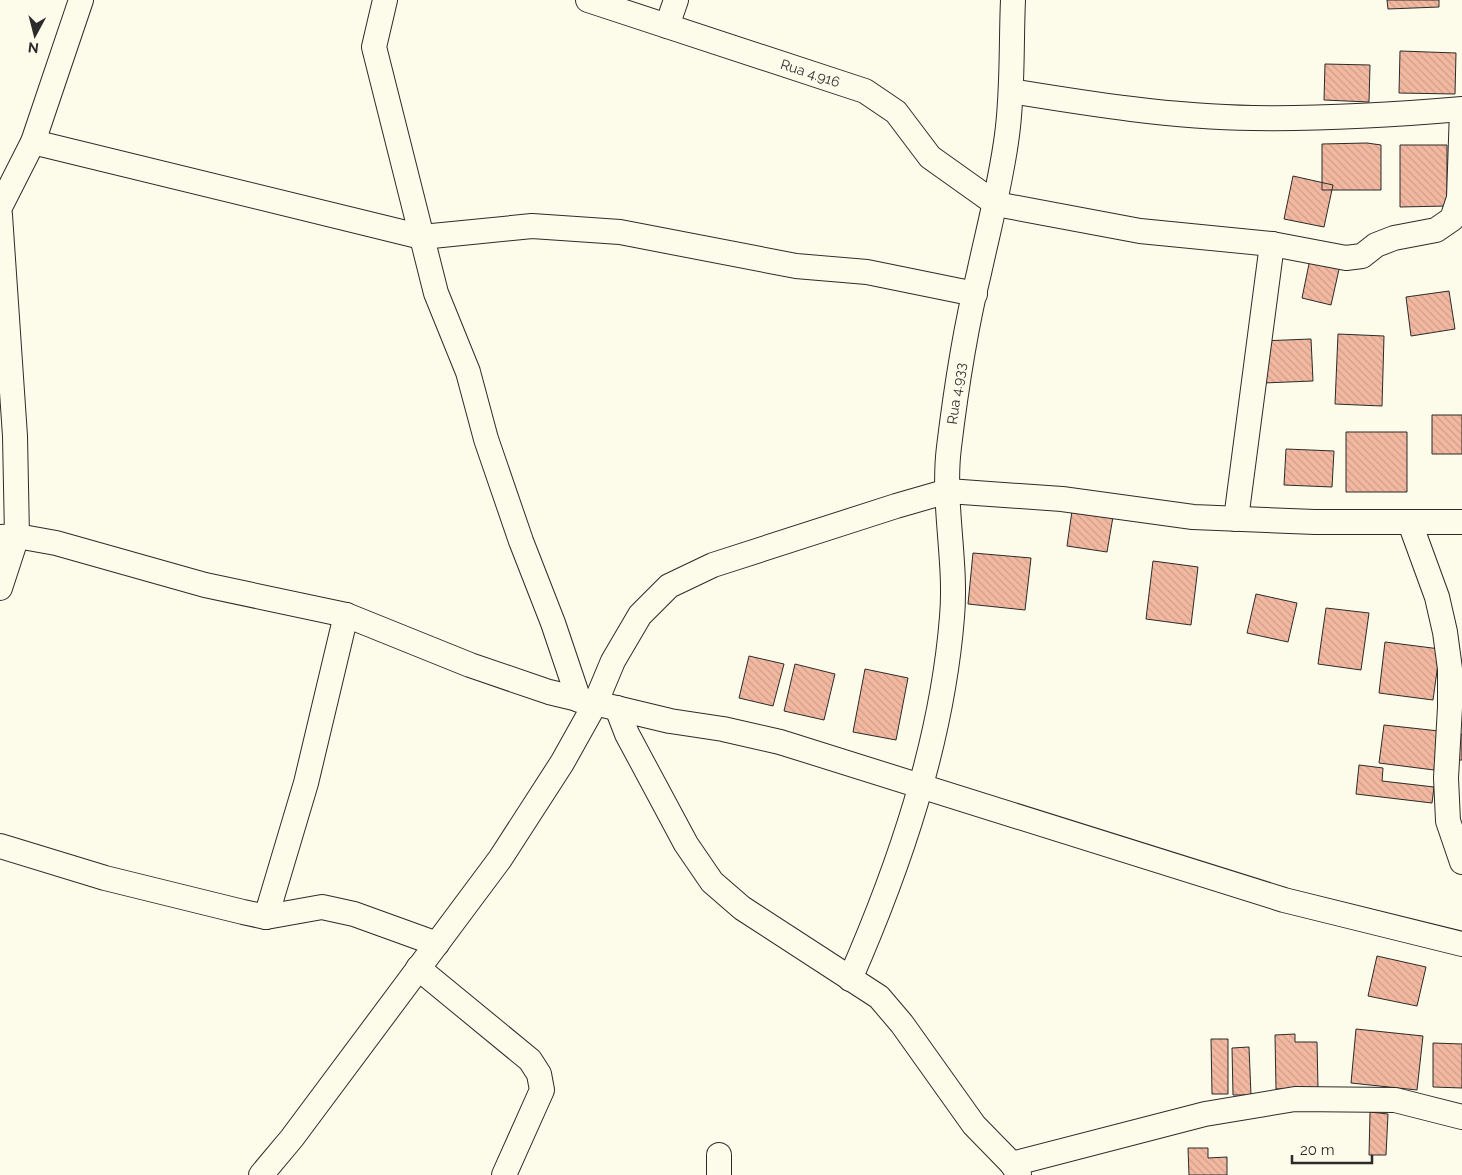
<svg xmlns="http://www.w3.org/2000/svg" width="1462" height="1175" font-family="Raleway,sans-serif">
<style>
.building{fill:url(#building-back-hatch);stroke:#2b2b2b}
.lines{fill:none;stroke-linecap:round;stroke-linejoin:round}
.street-casing{stroke:#2b2b2b;stroke-width:26}
.street{stroke:#fdfbea;stroke-width:24}
.labels{text-anchor:middle;stroke-width:4;stroke-linejoin:round;paint-order:stroke}
.street-label{font-size:14px;fill:#2b2b2b;stroke:#fdfbea}
</style>
<defs>
<pattern id="building-back-hatch" width="6" height="6" patternUnits="userSpaceOnUse" patternTransform="scale(1.25)"><rect width="6" height="6" fill="#f2b8a0"/><path d="M-1 5l2 2M0 0l6 6M5-1l2 2" fill="none" stroke="#d09e8a"/></pattern>
</defs>
<rect width="100%" height="100%" fill="#fdfbea"/>
<path class="building" d="M1387,0h52v7l-51,2z
M1400,51l56,2 -1,41 -56,-1z
M1325,64l45,1 -1,37 -45,-2z
M1367,143l14,2v45h-59v-46z
M1400,145h47v61l-47,1z
M1293,176l40,9 -9,42 -40,-8z
M1310,259l30,6 -9,40 -29,-7z
M1449,291l6,38 -44,7 -5,-39z
M1338,334l46,2 -2,70 -47,-2z
M1311,339l2,42 -50,2 -2,-42z
M1432,415h30v39h-30z
M1346,432h61v60h-61z
M1286,449l48,2 -2,36 -48,-2z
M1073,504l41,7 -7,41 -40,-6z
M973,553l58,5 -6,52 -57,-6z
M1153,561l45,6 -7,58 -45,-6z
M1256,594l41,9 -9,39 -41,-9z
M1326,608l43,5 -8,57 -43,-6z
M1385,642l55,7 -7,51 -54,-7z
M749,656l35,8 -11,42 -34,-8z
M795,664l40,10 -11,46 -40,-9z
M865,669l43,9 -12,62 -43,-8z
M1384,725l55,6 -5,39 -55,-7z
M1452,734h10v26h-10z
M1359,765l24,3 -1,13 52,6 -2,16 -76,-9z
M1377,956l49,11 -9,39 -49,-10z
M1356,1029l67,7 -6,54 -66,-7z
M1295,1034v8h22l1,46 -42,1 -1,-54z
M1211,1039h17v55h-16z
M1433,1043l29,1v44l-29,-1z
M1249,1047l2,48h-18l-1,-47z
M1370,1112l18,2 -2,41h-17z
M1188,1148h20v10l19,-1v18h-38z"/>
<g class="lines">
<g class="street-casing">
<g id="street">
<path d="M385,0l-11,47 62,246 32,79 18,67 35,102 32,82 26,77"/>
<path id="s1" d="M588,0l277,91 31,21 34,45 66,47 144,27 132,13 74,14 16,-2 14,-11 18,-7 42,-8 16,-11 7,-21 3,-88"/>
<path d="M667,26l9,-26"/>
<path d="M1011,91c80,13 161,26 242,27 70,1 140,-3 209,-9"/>
<path d="M33,142l389,95 110,-11 88,6 176,34 71,6 108,22"/>
<path d="M0,207l33,-65 48,-142"/>
<path d="M0,215l15,221 2,100 -17,52"/>
<path d="M1236,519l36,-275"/>
<path d="M1410,523l27,74 8,35 5,37v38l-4,71 2,43 14,41"/>
<path d="M0,537l17,-1 39,7 149,42 141,30 124,50 79,27 121,29 53,8 57,13 504,158 178,44"/>
<path d="M617,708l10,26 59,110 26,38 30,26 137,89 23,27 72,101 38,39 7,11"/>
<path d="M0,846l105,32 138,34 23,5 56,-10 32,7 83,30"/>
<path d="M266,917l40,-134 40,-168"/>
<path d="M418,968l112,92 9,14 3,16 -38,85"/>
<path id="s2" d="M850,979c50,-114 92,-237 102,-362 5,-56 -10,-114 -3,-170 7,-58 16,-117 30,-174 10,-46 22,-91 28,-138 6,-44 4,-90 6,-135"/>
<path d="M719,1155v20"/>
<path d="M1012,1164l193,-50 90,-15 100,1 67,17"/>
<path d="M261,1175l31,-37 208,-279 62,-96 33,-59 18,-43 27,-46 29,-29 44,-21 183,-59 52,-15 114,8 131,18 122,5h147"/>
</g>
</g>
<use href="#street" class="street"/>
</g>
<g class="labels">
<g class="street-label">
<text dy="5" stroke="none"><textPath href="#s1" startOffset="234">Rua 4.916</textPath></text>
<text dy="5" stroke="none"><textPath href="#s2" startOffset="602">Rua 4.933</textPath></text>
</g>
</g>
<g transform="translate(35 35) rotate(187)" stroke="#fdfbea" stroke-width="4" paint-order="stroke">
<path d="M0-4L9 19L0 12L-9 19Z" fill="#2b2b2b"/>
<text y="-8" font-size="14" font-weight="bold" text-anchor="middle" fill="#2b2b2b">N</text>
</g>
<path d="M1292 1155v8h80v-8" fill="none" stroke="#2b2b2b" stroke-width="2.5"/>
<text x="1300" y="1155" font-size="15" fill="#2b2b2b" stroke="#fdfbea" stroke-width="4" paint-order="stroke">20 m</text>
</svg>
